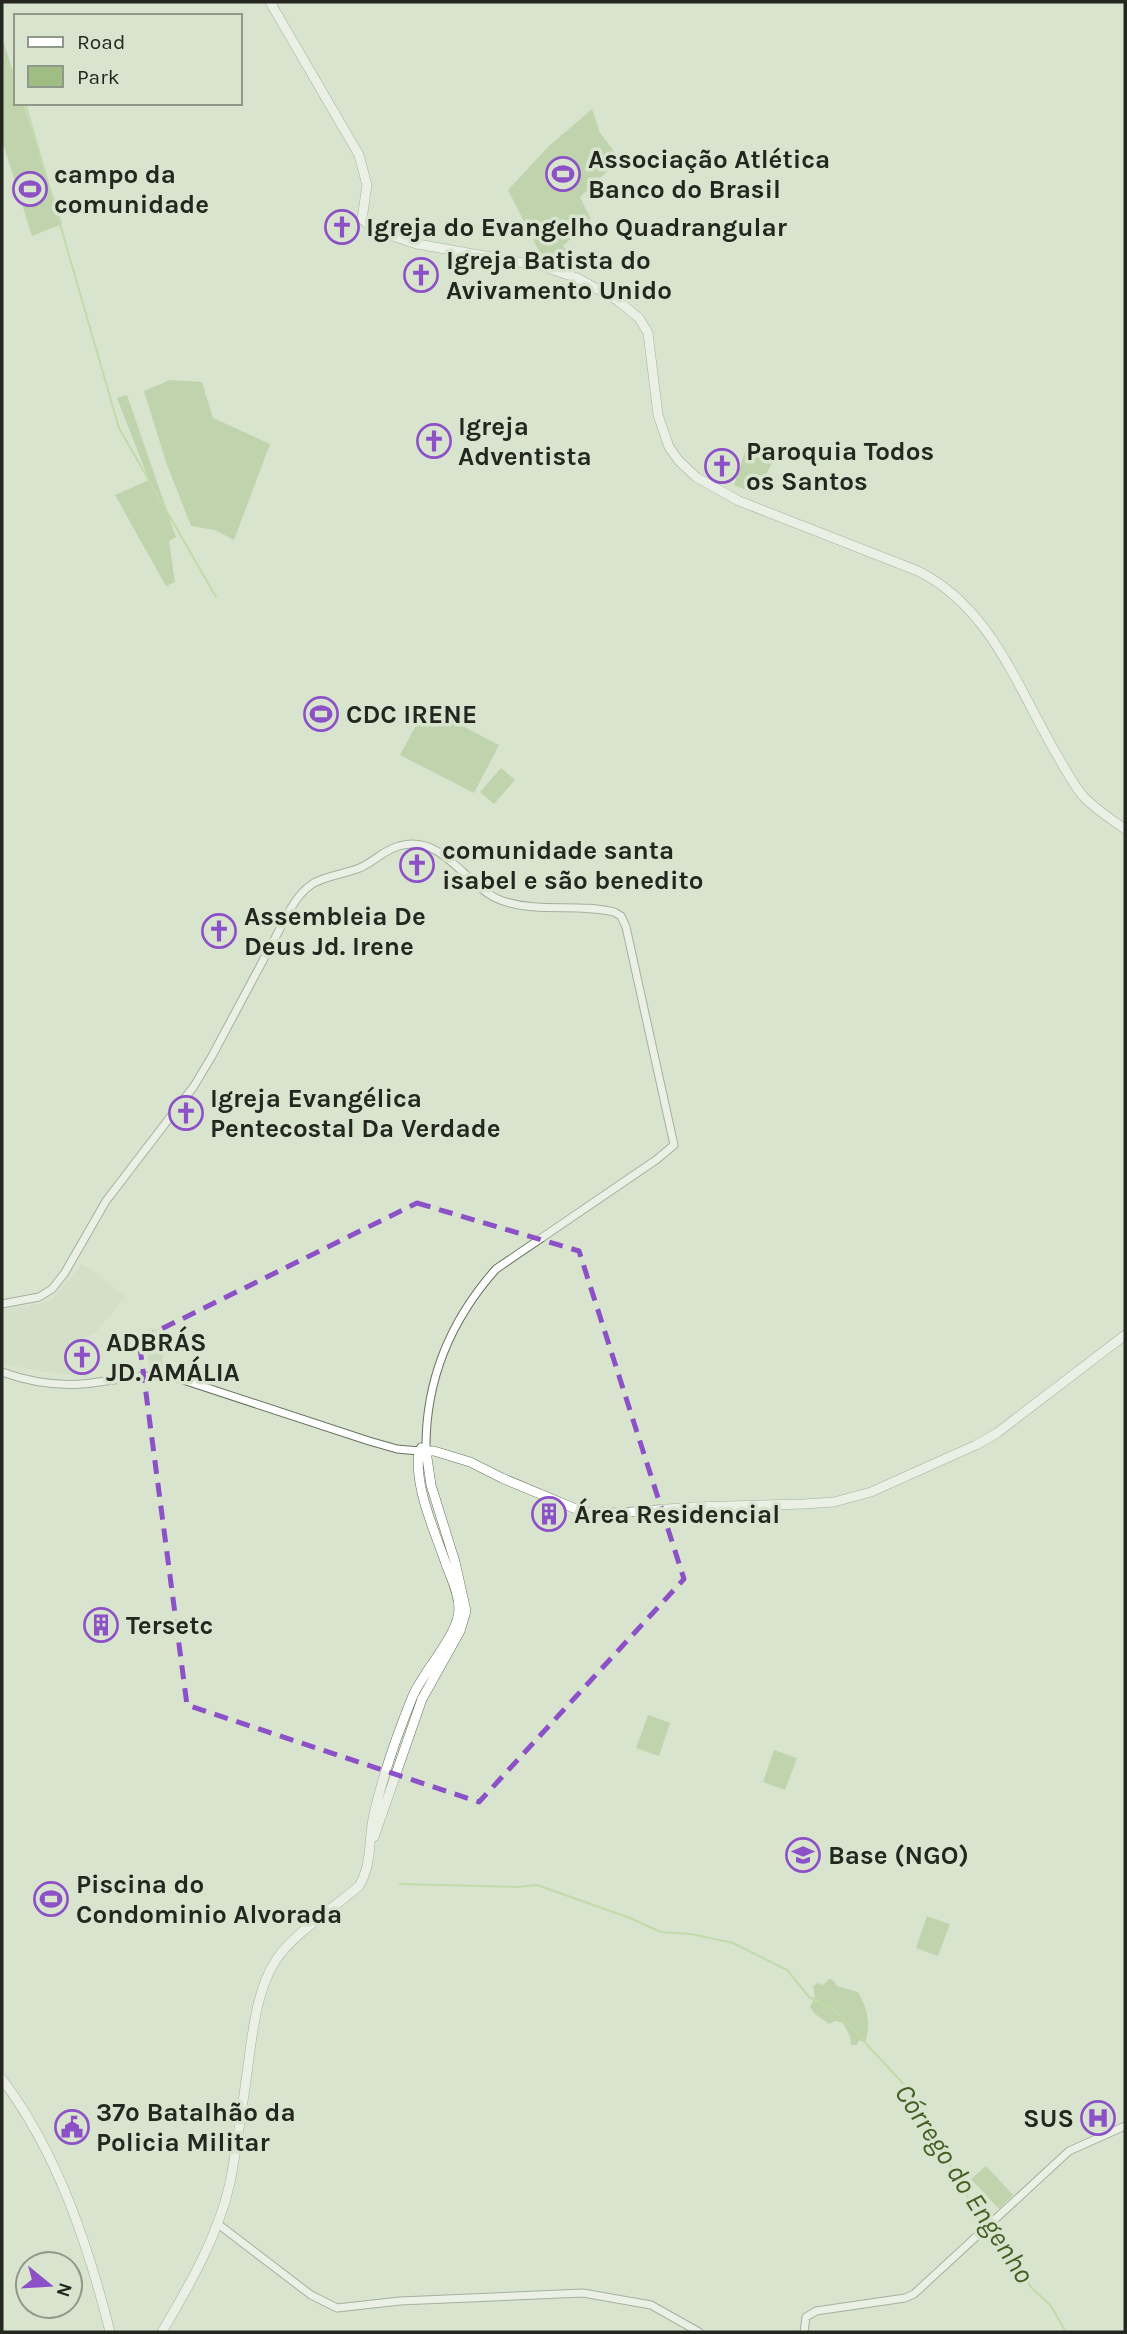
<svg xmlns="http://www.w3.org/2000/svg" width="1127" height="2334" font-family="Karla,sans-serif">
<style>
.built{fill:#ccdabf}
.green{fill:#a0be83}
.lines{fill:none;stroke-linecap:round;stroke-linejoin:round}
.stream{stroke:#a5d178;stroke-width:2}
.minor-casing{stroke:#68725f;stroke-width:9}
.major-casing{stroke:#68725f;stroke-width:10}
.minor{stroke:#fff;stroke-width:7}
.major{stroke:#fff;stroke-width:9}
.marked{fill:none;stroke:#8c50c7;stroke-width:5;stroke-dasharray:14 9;stroke-linejoin:round}
.labels{text-anchor:middle;stroke-width:7;stroke-linejoin:round;paint-order:stroke}
.poi-label{font-size:26px;font-weight:bold;fill:#23271f;stroke:#d9e4cf;text-anchor:start}
.water-label{font-size:28px;font-style:italic;fill:#446124;stroke:#d9e4cf}
</style>
<rect width="100%" height="100%" fill="#d9e4cf"/>
<path class="built" d="M82,1264l44,32 -32,38 -10,3 -2,20 7,15 -15,3 -29,-3 -43,-8v-54l48,-8z
M152,1328l8,1 4,39 -14,-1 -7,-37z"/>
<path class="green" d="M2,37l14,44v22h7l39,121 -30,12 -30,-96z
M592,109l8,24 20,26 -40,38 11,23 -28,26 5,6 -12,13 -14,-8 -34,-67 41,-44z
M170,380l32,2 11,36 57,26 -36,96 -19,-10 -24,-4 -25,-64 -22,-71z
M127,395l49,142 -7,4 6,41 -9,4 -51,-91 34,-15 -32,-82z
M748,443l30,9 -22,42 -22,-9z
M426,707l73,38 -25,48 -74,-38z
M501,768l14,12 -21,24 -14,-12z
M648,1715l22,8 -11,33 -23,-8z
M774,1750l23,8 -12,32 -22,-8z
M927,1916l23,8 -12,32 -22,-8z
M829,1979h3l5,7 21,6c10,17 13,33 7,51l-6,-3 -2,5h-6l-1,-9 -7,-13 -8,-2 -6,3 -14,-10 -5,-7 5,-10 -2,-11 5,-3 5,2z
M986,2166l27,29 -14,14 -28,-30z"/>
<g class="lines">
<path class="stream" d="M2,54l14,22
M25,103l94,325 97,169
M400,1884l117,3 20,-2 93,33 31,14 30,2 42,9 54,27 22,27 27,14 74,80 60,110 17,21
M991,2226l25,33 14,27 21,20 15,26"/>
<g class="minor-casing">
<path id="minor" d="M2,1304l37,-7 13,-8 12,-15 42,-73 88,-115 18,-30 79,-148c19,-32 33,-28 66,-39 15,-5 26,-19 42,-23 46,-13 67,43 104,55 36,12 75,2 111,11l7,4 5,11 48,218 -18,15 -160,109c-47,53 -71,112 -70,182
M2,1372c25,9 54,14 80,12 33,-3 59,-11 92,-7l195,64 28,8 22,2 2,-4
M218,2224l93,71 26,13 63,-7 183,-8 68,12 48,27
M804,2332l2,-15 10,-6 89,-13 9,-4 155,-143 56,-25"/>
</g>
<g class="major-casing">
<path id="major" d="M270,2l89,153 8,30 -5,34 11,10 8,3 36,12 125,22 35,12 40,22 22,18 9,15 10,82 11,32 10,14 17,16 43,24 179,70c73,36 100,118 139,184 8,14 16,29 26,41 12,13 28,23 42,33
M374,1837l48,-138 38,-68 6,-20 -11,-49 -24,-77 -5,-34
M2,2079c55,73 86,165 108,253
M162,2332c27,-46 56,-96 68,-149 7,-37 12,-74 17,-110 5,-36 9,-83 29,-113 15,-24 60,-54 83,-74 14,-23 9,-48 15,-72 9,-39 23,-79 38,-116 10,-26 47,-63 47,-89 0,-16 -8,-31 -13,-45 -12,-35 -32,-77 -27,-113h15l36,11 32,16 74,31 11,3 32,1 73,-6 112,-3 30,-2 37,-10 105,-47 21,-12 128,-98"/>
</g>
<use href="#minor" class="minor"/>
<use href="#major" class="major"/>
</g>
<path d="M0 0H1127V2334H0ZM417,1203l162,48 105,328 -205,223 -292,-97 -48,-365z" fill="#d9e4cf" fill-opacity=".55" fill-rule="evenodd"/>
<path class="marked" d="M417,1203l162,48 105,328 -205,223 -292,-97 -48,-365z"/>
<defs>
<g id="stadium-ring" transform="scale(1.75)"><circle r="9.5" fill="#d9e4cf" stroke="#8c50c7" stroke-width="1.5"/><path d="M0-5a6.5 5 0 1 0 0 10a6.5 5 0 1 0 0-10ZM-3.5-1.8h7v3.6h-7Z" fill="#8c50c7"/></g>
<g id="church-ring" transform="scale(1.75)"><circle r="9.5" fill="#d9e4cf" stroke="#8c50c7" stroke-width="1.5"/><path d="M-1.2-6h2.4v3.5h3.3v2.4h-3.3V6h-2.4V-.1h-3.3v-2.4h3.3Z" fill="#8c50c7"/></g>
<g id="building-ring" transform="scale(1.75)"><circle r="9.5" fill="#d9e4cf" stroke="#8c50c7" stroke-width="1.5"/><path d="M-4-6H4V6H1V3H-1V6H-4ZM-2.5-4.3h1.7v1.8h-1.7ZM.8-4.3h1.7v1.8H.8ZM-2.5-1h1.7V.8h-1.7ZM.8-1h1.7V.8H.8Z" fill="#8c50c7"/></g>
<g id="school-ring" transform="scale(1.75)"><circle r="9.5" fill="#d9e4cf" stroke="#8c50c7" stroke-width="1.5"/><path d="M0-5L7-2L0 1L-7-2ZM-4 1L0 2.5L4 1V4Q0 6-4 4Z" fill="#8c50c7"/></g>
<g id="hospital-ring" transform="scale(1.75)"><circle r="9.5" fill="#d9e4cf" stroke="#8c50c7" stroke-width="1.5"/><path d="M-5-5h3v3.5h4V-5h3V5h-3V1.5h-4V5h-3Z" fill="#8c50c7"/></g>
<g id="civic-ring" transform="scale(1.75)"><circle r="9.5" fill="#d9e4cf" stroke="#8c50c7" stroke-width="1.5"/><path d="M-.6-6.5H3V-4.5H.6V-3L4-1V1h2V6H-6V1h2V-1L-.6-3ZM-1.2 2.5V6h2.4V2.5Z" fill="#8c50c7"/></g>
</defs>
<g fill-rule="evenodd">
<use href="#stadium-ring" x="563" y="174"/>
<use href="#stadium-ring" x="30" y="189"/>
<use href="#church-ring" x="342" y="227"/>
<use href="#church-ring" x="421" y="275"/>
<use href="#church-ring" x="434" y="441"/>
<use href="#church-ring" x="722" y="466"/>
<use href="#stadium-ring" x="321" y="714"/>
<use href="#church-ring" x="417" y="865"/>
<use href="#church-ring" x="219" y="931"/>
<use href="#church-ring" x="186" y="1113"/>
<use href="#church-ring" x="82" y="1357"/>
<use href="#building-ring" x="549" y="1514"/>
<use href="#building-ring" x="101" y="1625"/>
<use href="#school-ring" x="803" y="1855"/>
<use href="#stadium-ring" x="51" y="1899"/>
<use href="#hospital-ring" x="1098" y="2118"/>
<use href="#civic-ring" x="72" y="2127"/>
</g>
<g class="labels">
<g class="poi-label">
<text x="588" y="168">Associação Atlética<tspan x="588" dy="30">Banco do Brasil</tspan></text>
<text x="54" y="183">campo da<tspan x="54" dy="30">comunidade</tspan></text>
<text x="366" y="236">Igreja do Evangelho Quadrangular</text>
<text x="446" y="269">Igreja Batista do<tspan x="446" dy="30">Avivamento Unido</tspan></text>
<text x="458" y="435">Igreja<tspan x="458" dy="30">Adventista</tspan></text>
<text x="746" y="460">Paroquia Todos<tspan x="746" dy="30">os Santos</tspan></text>
<text x="346" y="723">CDC IRENE</text>
<text x="442" y="859">comunidade santa<tspan x="442" dy="30">isabel e são benedito</tspan></text>
<text x="244" y="925">Assembleia De<tspan x="244" dy="30">Deus Jd. Irene</tspan></text>
<text x="210" y="1107">Igreja Evangélica<tspan x="210" dy="30">Pentecostal Da Verdade</tspan></text>
<text x="106" y="1351">ADBRÁS<tspan x="106" dy="30">JD. AMÁLIA</tspan></text>
<text x="574" y="1523">Área Residencial</text>
<text x="126" y="1634">Tersetc</text>
<text x="828" y="1864">Base (NGO)</text>
<text x="76" y="1893">Piscina do<tspan x="76" dy="30">Condominio Alvorada</tspan></text>
<text x="96" y="2121">37º Batalhão da<tspan x="96" dy="30">Policia Militar</tspan></text>
<text x="1074" y="2127" text-anchor="end">SUS</text>
</g>
<g class="water-label">
<text transform="translate(965 2183) rotate(57)" y="10">Córrego do Engenho</text>
</g>
</g>
<rect width="1127" height="2334" fill="none" stroke="#23271f" stroke-width="7"/>
<rect x="14" y="14" width="228" height="91" fill="#d9e4cf" stroke="#909889" stroke-width="2"/>
<rect x="28" y="37" width="35" height="10" fill="#ffffff" stroke="#909889" stroke-width="2"/>
<text x="77" y="49" font-size="21" fill="#23271f">Road</text>
<rect x="28" y="66" width="35" height="21" fill="#a0be83" stroke="#909889" stroke-width="2"/>
<text x="77" y="84" font-size="21" fill="#23271f">Park</text>
<g transform="translate(49 2285) rotate(108)"><circle r="33" fill="#d9e4cf" stroke="#909889" stroke-width="2"/>
<path d="M0-5L12 26L0 18L-12 26Z" fill="#8c50c7"/>
<text y="-10" font-size="19" font-weight="bold" text-anchor="middle" fill="#23271f">N</text>
</g>
</svg>
